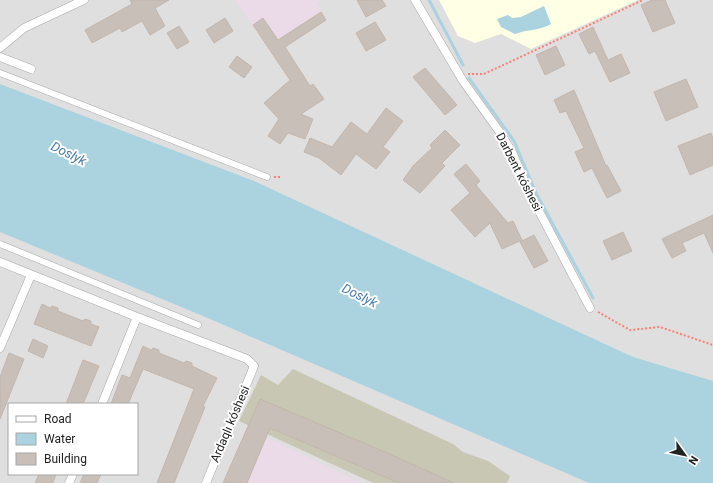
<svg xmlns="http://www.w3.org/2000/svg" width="713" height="483" font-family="Roboto,sans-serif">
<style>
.residential{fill:#e0dfdf;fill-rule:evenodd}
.industrial{fill:#ebdbe8}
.education{fill:#ffffe5}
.construction{fill:#c7c7b4}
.water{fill:#aad3df}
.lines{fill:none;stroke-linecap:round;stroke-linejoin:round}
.stream{stroke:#aad3df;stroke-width:3}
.building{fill:#c7bfb8;stroke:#c4b6ab}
.pedestrian-casing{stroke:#a9a9a9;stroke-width:7}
.minor-casing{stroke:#a9a9a9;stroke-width:9}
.path{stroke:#fa8072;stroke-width:2;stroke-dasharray:2 2;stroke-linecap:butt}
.pedestrian{stroke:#fff;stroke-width:6}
.minor{stroke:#fff;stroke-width:8}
.labels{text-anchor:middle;stroke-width:4;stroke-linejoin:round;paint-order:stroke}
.street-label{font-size:12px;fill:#222;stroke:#fff}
.water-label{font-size:13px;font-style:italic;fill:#4a7aab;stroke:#fff}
</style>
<rect width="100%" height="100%" fill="#f2efe9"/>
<path class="residential" d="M0,0h713v483h-713zM9,404h128v70h-128z"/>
<path class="industrial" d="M236,0h88l-7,3 9,17 -54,35z
M245,429l21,8 95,46h-138z"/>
<path class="education" d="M439,0h199l-107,49 -30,-15 -26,9 -17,-7z"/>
<path class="construction" d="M293,369l160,75 10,8 25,9 22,15 -3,7h-134l-134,-62 22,-46 17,10z"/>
<path class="water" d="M544,6l7,18c-12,7 -23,5 -36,10l-14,-7 -4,-8 11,-4 4,3 9,-1z
M0,84l254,97 379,176 80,24v102h-124l-386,-167 -203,-84z"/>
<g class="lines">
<path class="stream" d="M429,0l34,65
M469,78l45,63 22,52 57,105"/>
</g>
<path class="building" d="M130,0h39l-14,8 10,18 -15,9 -8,-14 -20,11 -2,-4 -28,15 -7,-13 47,-26z
M357,0h25l4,6 -20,11z
M652,0h13l10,23 -22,9 -12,-27z
M321,12l5,8 -41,27 25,39 3,-2 11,15 -23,15 12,5 -8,20 -17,-6 -8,11 -12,-8 11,-17 -15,-16 26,-23 -37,-55 10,-7 15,22z
M225,18l8,13 -19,12 -8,-13z
M375,22l11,18 -20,11 -10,-18z
M179,26l10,16 -12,7 -10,-16z
M593,27l15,33 13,-6 9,19 -20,9 -15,-31 -6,3 -10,-20z
M556,46l9,19 -20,10 -9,-20z
M237,56l15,11 -8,11 -15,-11z
M425,68l32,37 -12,10 -32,-38z
M686,79l12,28 -32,14 -12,-29z
M574,90l32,76 1,-1 14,26 -14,7 -15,-30 -8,4 -9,-20 9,-4 -18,-37 -6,2 -6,-13z
M386,108l17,13 -20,26 7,5 -14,17 -20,-15 -15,21 -22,-17 -15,-6 6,-14 22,9 19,-25 16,12z
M445,130l15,15 -18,18 3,3 -25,27 -17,-13 10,-14 19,-18 -2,-3z
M711,133l2,5v27l-23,10 -12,-29z
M466,164l14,17 -4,4 32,38 5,-2 9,19 -20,9 -12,-26 -15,14 -24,-27 19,-17 -16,-19z
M713,215v38l-9,-20 -22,10 4,8 -14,7 -10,-19z
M623,232l9,19 -20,9 -9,-19z
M534,235l14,26 -14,7 -14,-26z
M42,304l8,4 2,-2 6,2v3l25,10 2,-2 6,2v3l8,3 -8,19 -57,-22z
M33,339l15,7 -5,12 -15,-7z
M143,346l8,4 2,-2 6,2v3l25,10 2,-2 6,2v3l25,12 -14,28 2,1 -31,76h-17l37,-94 -51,-20 -15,35h-17l11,-29 8,3z
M9,353l15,6 -24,60v-42z
M83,360l16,6 -16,38h-17z
M260,399l132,56 62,28h-55l-129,-55 -23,55h-24z
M39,474h17l-3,9h-18z
M84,474h17l-4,9h-17z"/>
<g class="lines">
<g class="pedestrian-casing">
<path id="pedestrian" d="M0,73l267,104
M0,244l198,81"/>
</g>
<g class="minor-casing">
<path id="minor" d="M415,0l48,81 36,50 13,21 18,42 60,114
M0,48l24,-20 60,-28
M0,57l31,12
M0,262l137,55 110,42 7,7 -48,117
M0,348l31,-73
M102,404l35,-87
M69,483l4,-9"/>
</g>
<path class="path" d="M468,74h16l159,-74
M274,177h6
M598,312l32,18 30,-3 53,18"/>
<use href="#pedestrian" class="pedestrian"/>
<use href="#minor" class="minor"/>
</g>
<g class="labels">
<g class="street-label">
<text transform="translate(519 172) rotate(63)" y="4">Darbent kóshesi</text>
<text transform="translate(230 424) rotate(-67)" y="4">Ardaqlı kóshesi</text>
</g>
<g class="water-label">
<text transform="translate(69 153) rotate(26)" y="5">Doslyk</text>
<text transform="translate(360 295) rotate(26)" y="5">Doslyk</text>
</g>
</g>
<rect x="8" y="403" width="130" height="72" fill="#ffffff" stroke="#a7a7a7"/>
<rect x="16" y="416" width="20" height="6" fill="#ffffff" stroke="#a7a7a7"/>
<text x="44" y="423" font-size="12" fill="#222222">Road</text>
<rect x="16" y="433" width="20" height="12" fill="#aad3df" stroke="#a7a7a7"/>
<text x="44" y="443" font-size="12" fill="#222222">Water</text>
<rect x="16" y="453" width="20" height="12" fill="#c7bfb8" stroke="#a7a7a7"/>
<text x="44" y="463" font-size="12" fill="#222222">Building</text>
<g transform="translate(685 455) rotate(123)" stroke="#ffffff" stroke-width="3" paint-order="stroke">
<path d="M0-3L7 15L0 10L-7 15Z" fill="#222222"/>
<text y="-6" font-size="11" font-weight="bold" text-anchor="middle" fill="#222222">N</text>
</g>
</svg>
